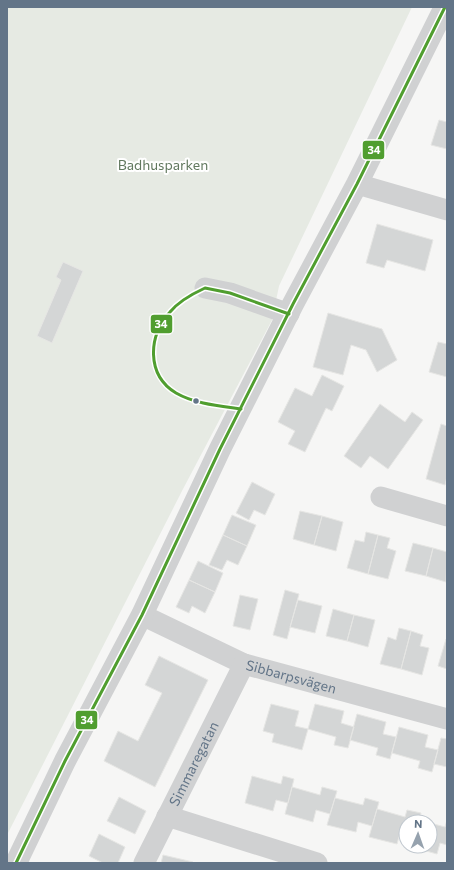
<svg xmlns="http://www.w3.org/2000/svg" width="454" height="870" font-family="Commissioner,sans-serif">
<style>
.green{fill:#e6eae3}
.building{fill:#d4d6d6;stroke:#e6e6e4}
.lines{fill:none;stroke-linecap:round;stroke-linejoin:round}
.minor{stroke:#d0d1d2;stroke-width:21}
.tertiary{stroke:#d0d1d2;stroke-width:22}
.bus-1-casing{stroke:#fff;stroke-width:6}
.bus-1{stroke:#509e2f;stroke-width:3}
.bus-dot{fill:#637588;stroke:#fff;stroke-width:1.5}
.labels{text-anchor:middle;stroke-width:4;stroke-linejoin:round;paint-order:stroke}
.park-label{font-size:14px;fill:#62795f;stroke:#fff}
.street-label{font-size:14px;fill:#637588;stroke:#fff}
.line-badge{stroke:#fff;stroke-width:1.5}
.badge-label{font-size:11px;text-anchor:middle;font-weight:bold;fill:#fff}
</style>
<rect width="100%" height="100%" fill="#f6f6f5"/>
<path class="green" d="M7,7h405l-133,279 -7,34 -89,169 -176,346z"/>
<path class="building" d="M439,120l8,2v27l-16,-4z
M377,224l56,16 -8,31 -38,-11 -3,8 -18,-5z
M63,262l20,9 -31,72 -15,-7 24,-56 -5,-3z
M328,313l54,16 15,31 -20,12 -11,-22 -15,-5 -8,30 -30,-8z
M438,342l9,2v33l-18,-5z
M322,375l22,11 -12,25 -6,-3 -21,44 -17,-8 7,-13 -17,-9 17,-34 17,8z
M380,404l25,18 7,-10 11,8 -35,49 -18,-13 -9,12 -17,-12z
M441,424l6,2v50l-2,9 -19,-6z
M252,482l23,12 -10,21 -11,-5 -5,10 -13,-7z
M300,511l22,5 -8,29 -21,-6z
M232,515l24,10 -9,21 -24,-11z
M322,516l21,6 -7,29 -22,-6z
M366,532l12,3 -10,39 -21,-6 8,-28 9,2z
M223,535l24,11 -9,19 -11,-5 -5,10 -13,-5z
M378,535l12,3 -3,10 9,3 -8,28 -20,-5z
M413,543l20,5 -7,28 -21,-5z
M433,548l14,4 -1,30 -20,-6z
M198,561l25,12 -8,19 -26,-12z
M189,580l26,12 -10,21 -13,-7 -3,7 -13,-6z
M285,590l14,4 -12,45 -14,-4z
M240,595l18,4 -8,31 -17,-4z
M298,600l24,6 -7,27 -25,-6z
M333,609l21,6 -7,26 -21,-5z
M354,615l21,5 -7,27 -21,-6z
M399,628l12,3 -10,38 -21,-5 8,-27 8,3z
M411,631l12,4 -3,11 9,2 -7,27 -21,-6z
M446,639h1v30l-9,-3z
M159,656l49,24 -53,107 -51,-26 14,-30 20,10 24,-48 -17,-8z
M271,704l28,7 -4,15 13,3 -6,21 -30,-8 2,-8 -11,-3z
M315,704l29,7 -3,12 13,4 -6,21 -14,-3 2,-8 -28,-8z
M357,714l29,8 -3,12 13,3 -6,22 -14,-4 2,-7 -28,-8z
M399,727l29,8 -3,12 13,3 -6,22 -14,-4 2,-7 -28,-8z
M441,738l6,1v28l-13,-3z
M252,776l29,8 2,-8 11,3 -6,24 -12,-3 -3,11 -28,-8z
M292,787l28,8 2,-8 15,4 -7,23 -14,-4 -3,12 -28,-8z
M119,797l27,14 -11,23 -28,-13z
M335,798l28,7 2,-7 14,4 -7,24 -14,-4 -2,10 -29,-7z
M377,809l28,8 2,-7 14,3 -2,9h-13v13l-6,-2 -3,11 -28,-7z
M447,820v25l-7,-2 -3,11 -25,-7 1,-1h17v-23l15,4z
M99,834l26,13 -7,16h-15l-14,-7z
M163,855l30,7v1h-32z"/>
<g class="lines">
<g class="minor">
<path d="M357,184l90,26"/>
<path d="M205,288l25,5 59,21"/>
<path d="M381,497l66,19"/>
<path id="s1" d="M142,615l102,49 203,55"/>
<path d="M167,816l150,47"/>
<path id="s2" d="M144,863l100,-199"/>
</g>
<path class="tertiary" d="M16,863l49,-102 77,-146 78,-166 73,-145 64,-120 88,-177"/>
<g class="bus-1-casing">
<path id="bus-1" d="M241,409c-21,-3 -46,-5 -65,-16 -30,-18 -28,-58 -6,-81 9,-11 22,-18 35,-24l25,5 59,21
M16,863l49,-102 77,-146 78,-166 73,-145 64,-120 88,-177"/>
</g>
<use href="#bus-1" class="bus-1"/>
</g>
<circle class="bus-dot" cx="196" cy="401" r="3.5"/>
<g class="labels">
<g class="park-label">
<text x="163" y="170">Badhusparken</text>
</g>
<g class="street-label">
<text dy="5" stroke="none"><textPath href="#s1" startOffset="162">Sibbarpsvägen</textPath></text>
<text dy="5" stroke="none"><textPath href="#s2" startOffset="111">Simmaregatan</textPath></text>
</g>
</g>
<g class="line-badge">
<rect x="362" y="140" width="23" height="20" rx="4" fill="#509e2f"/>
<rect x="150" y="314" width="23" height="20" rx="4" fill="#509e2f"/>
<rect x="75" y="710" width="23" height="20" rx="4" fill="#509e2f"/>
</g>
<g class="badge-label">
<text x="374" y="154">34</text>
<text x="161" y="328">34</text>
<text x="87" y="724">34</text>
</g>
<rect width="454" height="870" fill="none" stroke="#637588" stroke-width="16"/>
<g transform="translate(418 834) rotate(2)"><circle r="19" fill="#ffffff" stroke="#c1c8cf"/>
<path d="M0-3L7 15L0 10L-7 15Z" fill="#96a2ae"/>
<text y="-6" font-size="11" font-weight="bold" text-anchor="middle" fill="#637588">N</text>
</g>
</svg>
